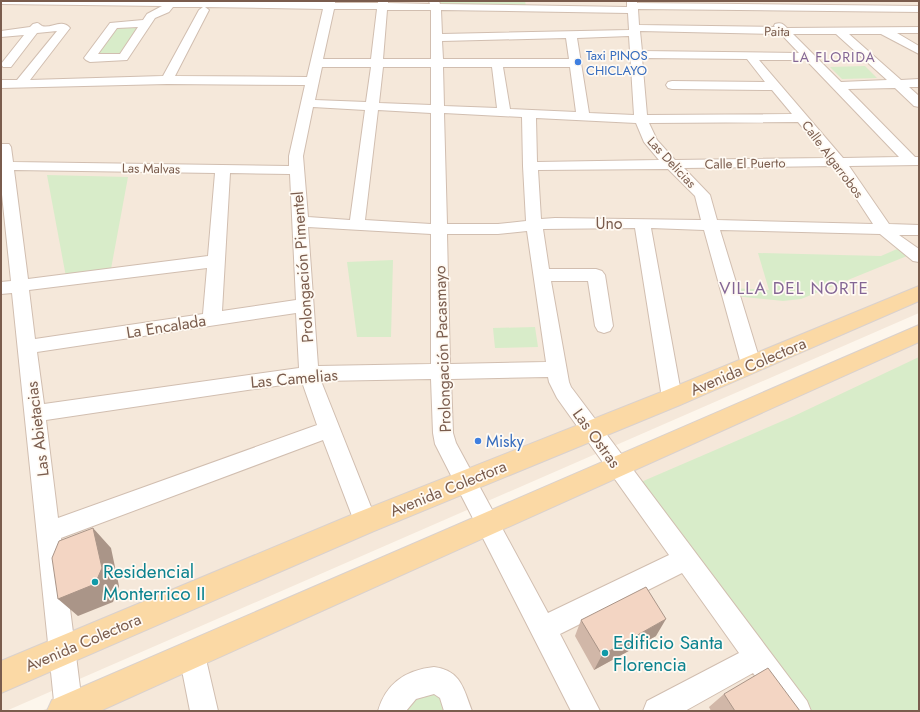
<svg xmlns="http://www.w3.org/2000/svg" width="920" height="712" font-family="Jost,sans-serif">
<style>
.residential{fill:#f5e8da}
.green{fill:#d8ecc9}
.lines{fill:none;stroke-linecap:round;stroke-linejoin:round}
.minor-casing{stroke:#d1beb0;stroke-width:2}
.major-casing{stroke:#dad1cd;stroke-width:2}
.minor{fill:#fff;fill-rule:evenodd}
.major{fill:#fbd9a5;fill-rule:evenodd}
.wall{fill:#d1b7a8}
.shaded-wall{fill:#aa9588}
.building{fill:#f3d5c3;stroke:#aa9588}
.shop-dot{fill:#3f7fe0;stroke:#fffaf3;stroke-width:1.5}
.culture-dot{fill:#0f9aa8;stroke:#fffaf3;stroke-width:1.5}
.labels{text-anchor:middle;stroke-width:3.5;stroke-linejoin:round;paint-order:stroke}
.far-street-label{font-size:13px;fill:#7a5c4d;stroke:#fffaf3}
.far-shop-label{font-size:13px;fill:#366cbe;stroke:#fffaf3;text-anchor:start}
.far-neighbourhood-label{font-size:14px;letter-spacing:1px;fill:#846695;stroke:#fffaf3}
.street-label{font-size:16px;fill:#7a5c4d;stroke:#fffaf3}
.shop-label{font-size:16px;fill:#366cbe;stroke:#fffaf3;text-anchor:start}
.neighbourhood-label{font-size:17px;letter-spacing:1px;fill:#846695;stroke:#fffaf3}
.near-culture-label{font-size:19px;fill:#0d838f;stroke:#fffaf3;text-anchor:start}
</style>
<rect width="100%" height="100%" fill="#fdf6ec"/>
<path class="residential" d="M1,1h918v312l-913,398h-5z
M919,326v385h-878z"/>
<path class="green" d="M440,1h85l1,5h-85z
M118,25h21l-21,31 -23,1z
M865,66l12,12 -35,1 -12,-12z
M47,175l81,2 -17,92 -45,8z
M897,249l10,7 -106,43 -18,2 -49,-5 -2,-8 37,2 -11,-37 123,3z
M393,260l-2,77h-34l-10,-75z
M535,327l3,20 -43,1 -2,-20z
M919,357v354h-116l-169,-226 160,-69z
M442,686l11,25h-50l6,-15z"/>
<g class="lines">
<g class="minor-casing">
<path id="minor" d="M1,1l324,1v-1h10v2h43v-2h10v2l42,1 -1,-3h10l1,3 187,3v-6h10v2l282,3v6l-281,-3 1,16 136,2 -1,-1 1,-2c6,-2 8,0 12,4l132,-1v6h-22l22,13v8l-38,-20h-32l52,46 18,-1v8h-10l10,9v11l-5,-1 -19,-18 -47,1 67,68h4v8l-70,1 40,58 30,1v10h-20l20,14v13l-6,-1 -33,-27 -160,-4 41,134 -3,5 -7,2 -7,-2 -3,-5 -37,-134 -53,-2 31,170 -3,6 -7,2 -7,-2 -3,-6 -27,-170 -92,1 6,40h47l6,2 3,4 8,51 -3,5 -6,2 -6,-2 -3,-5 -7,-45h-37l18,101 2,5 236,314 4,10h-31l-27,-38 -68,38h-42l4,-10 92,-48 -57,-80 -122,61 40,77h-29l-136,-267 -2,-11 -2,-54 -110,2 56,141 -4,7 -8,4 -8,-4 -34,-89 -262,98 22,173h-28l-43,-418 -11,1v-12l10,-1 -10,-96v-41h8l2,3 2,15 276,4v-10l16,-71 -138,-1 -166,4v-8h16l40,-49 -20,2 -26,34h-8l-2,-3 23,-29 -23,2v-6l29,-4 3,-3 4,-1c2,0 3,2 5,3 9,3 20,-8 28,2l-40,52 133,-4 36,-66 4,-3h-30l-4,5 -14,6 -28,42 -37,2 -4,-2 -2,-2 26,-35 33,-3 4,-6 15,-8 -161,-2zM205,7l118,2 -16,68 -132,-1 34,-66zM334,9h43l-6,50h-48zM387,10h44v49h-48zM441,10l187,3 1,17 -187,4zM138,27l-18,27h-22l19,-26zM640,31l141,3 18,19 -157,-2zM793,34h43l51,46 -46,2zM629,36l5,79 -45,-2 -12,-75zM566,38l3,21h-126l-1,-18zM642,58l105,1 18,23 -93,-1 -4,1 -2,3 2,3 4,1 100,1 20,24 -145,1zM759,60h47l93,97 -56,1zM322,67h49l-5,35 -51,-2zM383,67h48v38l-52,-2zM443,67h49l5,41 -53,-2zM503,67h67l6,45 -66,-3zM313,107l52,3 -15,110 -42,-3 -5,-61zM378,110l53,3v111l-66,-4zM444,113l78,4 1,49 3,55 -28,3h-51zM536,118l100,5 8,19 15,18 -122,2zM798,122l30,36 -153,2 -18,-20 -8,-17zM835,166l38,58 -156,-4 -7,-25 -26,-27zM668,169l27,27 6,24 -146,-2 -14,1 -3,-49zM14,170l201,3 -7,83 -180,23zM230,173l60,1 6,126 -74,11zM308,227l123,7v130l-113,2zM527,231l19,131 -96,2 -3,-130h51zM207,268l-4,46 -168,25 -6,-49zM296,313l3,55 -255,36 -7,-52zM548,377l1,5 8,16 112,157 -121,58 -92,-170 -3,-10 -2,-54zM302,382l15,43 -259,93 -12,-98z
M192,642l9,4 4,9 13,56h-28l-11,-56 4,-9z
M434,667c27,3 30,23 38,44h-28l-4,-13 -6,-4 -18,5 -10,12h-28c8,-28 28,-41 56,-44z"/>
</g>
<g class="major-casing">
<path id="major" d="M919,286v15l-239,104 -306,126 -373,162v-32l355,-148 308,-122z
M919,325v17l-819,369h-53l5,-11z"/>
</g>
<use href="#minor" class="minor"/>
<use href="#major" class="major"/>
</g>
<path class="wall" d="M581,620l75,16 -62,34 -19,-34z
M724,694l76,17h-89l-2,-4z"/>
<path class="shaded-wall" d="M93,528l18,20 8,38 -6,16 -35,14 -20,-17z
M666,619l-10,17 -62,34 8,-15z"/>
<path class="building" d="M93,528l9,40 -7,16 -37,15 -6,-41 7,-17z
M646,587l20,32 -64,36 -21,-35z
M768,668l32,43h-65l-11,-17z"/>
<g class="shop-dot">
<circle cx="578" cy="62" r="4"/>
<circle cx="478" cy="441" r="4"/>
</g>
<g class="culture-dot">
<circle cx="95" cy="582" r="4"/>
<circle cx="605" cy="653" r="4"/>
</g>
<g class="labels">
<g class="far-street-label">
<text transform="translate(777 31) rotate(1)" y="5">Paita</text>
<text transform="translate(833 159) rotate(53)" y="5">Calle Algarrobos</text>
<text transform="translate(672 162) rotate(47)" y="5">Las Delicias</text>
<text transform="translate(745 163) rotate(-1)" y="5">Calle El Puerto</text>
<text transform="translate(151 168) rotate(1)" y="5">Las Malvas</text>
</g>
<g class="far-shop-label">
<text x="586" y="60">Taxi PINOS<tspan x="586" dy="15">CHICLAYO</tspan></text>
</g>
<g class="far-neighbourhood-label">
<text x="834" y="62">LA FLORIDA</text>
</g>
<g class="street-label">
<text x="609" y="229">Uno</text>
<text transform="translate(302 267) rotate(-94)" y="6">Prolongación Pimentel</text>
<text transform="translate(166 326) rotate(-9)" y="6">La Encalada</text>
<text transform="translate(442 349) rotate(-92)" y="6">Prolongación Pacasmayo</text>
<text transform="translate(748 366) rotate(-23)" y="6">Avenida Colectora</text>
<text transform="translate(294 378) rotate(-5)" y="6">Las Camelias</text>
<text transform="translate(37 429) rotate(-97)" y="6">Las Abietacias</text>
<text transform="translate(597 438) rotate(54)" y="6">Las Ostras</text>
<text transform="translate(448 488) rotate(-22)" y="6">Avenida Colectora</text>
<text transform="translate(83 642) rotate(-23)" y="6">Avenida Colectora</text>
</g>
<g class="shop-label">
<text x="486" y="447">Misky</text>
</g>
<g class="neighbourhood-label">
<text x="794" y="294">VILLA DEL NORTE</text>
</g>
<g class="near-culture-label">
<text x="103" y="578">Residencial<tspan x="103" dy="22">Monterrico II</tspan></text>
<text x="613" y="649">Edificio Santa<tspan x="613" dy="22">Florencia</tspan></text>
</g>
</g>
<rect width="920" height="712" fill="none" stroke="#7a5c4d" stroke-width="4"/>
</svg>
